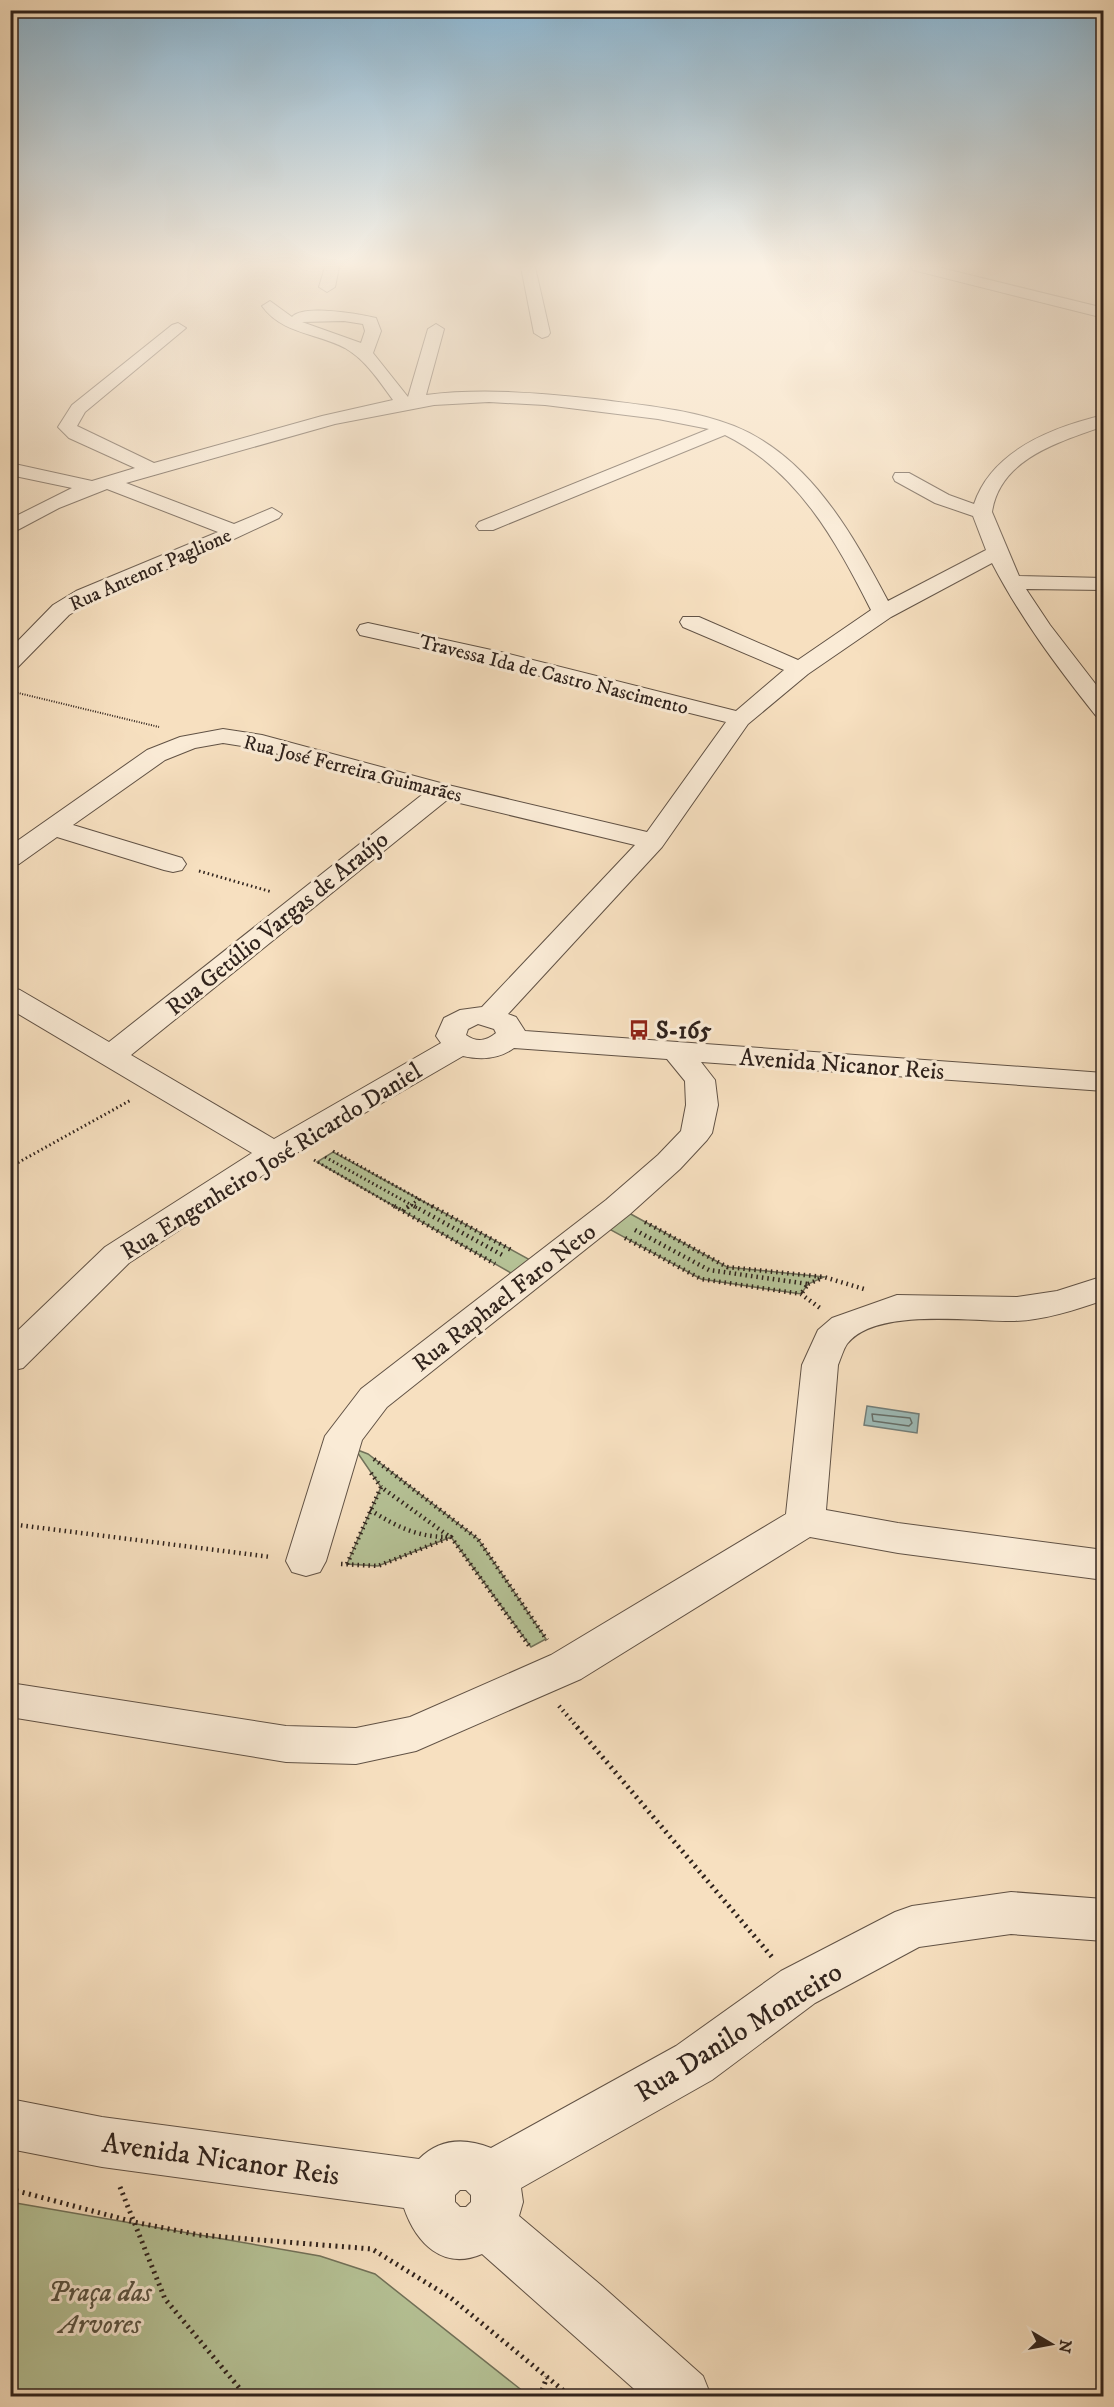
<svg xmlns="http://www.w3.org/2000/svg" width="1114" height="2407" font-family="'IM FELL DW Pica',serif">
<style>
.green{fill:#b6c397;stroke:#72725a;stroke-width:1.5}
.water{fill:#9ebcb9;stroke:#727e7a;stroke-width:1.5}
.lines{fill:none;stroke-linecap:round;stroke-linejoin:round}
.shore{stroke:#666f6a;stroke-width:1.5}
.minor-casing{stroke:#615245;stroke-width:2}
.path-far3{stroke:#2f221c;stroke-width:2;stroke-dasharray:1 1.5;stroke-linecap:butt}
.path-far2{stroke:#2f221c;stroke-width:3;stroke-dasharray:1.5 3;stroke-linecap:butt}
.path-far1{stroke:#2f221c;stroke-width:4.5;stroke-dasharray:1.5 4;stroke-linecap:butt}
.path{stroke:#2f221c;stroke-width:5;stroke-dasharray:2 4.5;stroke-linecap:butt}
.minor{fill:#faebd6;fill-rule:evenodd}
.labels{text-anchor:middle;stroke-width:6;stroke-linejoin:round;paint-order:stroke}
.far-street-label{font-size:20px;fill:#2f221c;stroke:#faebd6}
.street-label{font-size:24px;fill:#2f221c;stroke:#faebd6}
.poi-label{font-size:24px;font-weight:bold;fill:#2f221c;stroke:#faebd6;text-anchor:start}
.near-street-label{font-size:28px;fill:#2f221c;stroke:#faebd6}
.near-park-label{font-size:28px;font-style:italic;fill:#585241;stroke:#faebd6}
</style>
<rect width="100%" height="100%" fill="#f7e0c0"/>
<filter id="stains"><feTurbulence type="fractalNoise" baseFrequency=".00333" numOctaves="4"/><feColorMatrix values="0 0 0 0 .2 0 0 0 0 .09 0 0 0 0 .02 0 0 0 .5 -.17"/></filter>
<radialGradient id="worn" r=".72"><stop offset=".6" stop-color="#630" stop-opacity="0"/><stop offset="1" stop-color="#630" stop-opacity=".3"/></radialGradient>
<path class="green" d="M333,1152l210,115 -18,14 -208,-119z
M618,1207l109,60 97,10 -16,7 -7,10 -100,-15 -103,-56z
M355,1449l13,5 110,85 68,100 -15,8 -80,-110 -73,29 -31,-2 34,-77z
M10,2202l310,54 55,18 154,122h-518z"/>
<path class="water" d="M867,1406l52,8 -2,19 -53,-8z"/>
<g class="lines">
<path class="shore" d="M872,1414l38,4 2,5 -3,3 -36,-5z"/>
<g class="minor-casing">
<path id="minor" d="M325,267h14l-4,20 -8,5 -8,-5z
M521,267h14l15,66 -2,3 -6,2 -8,-5z
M911,267h26l167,41v10l-191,-48z
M270,301l22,16c11,-13 67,-3 84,1l5,13 -8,22 35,44 20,-68 8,-5 8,5 -18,66c56,-7 113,-2 169,4 46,6 96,10 139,27 75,30 118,107 154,175l98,-51 -13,-34 -38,-13 -40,-22 -2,-4 2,-4h14l40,22 25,9c18,-54 79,-77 130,-89v11c-44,16 -104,32 -112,86l27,64 85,2v12l-78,-1 24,36 54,70v23l-8,-2c-39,-49 -76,-99 -104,-153l-101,54 -83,57 -60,50 -86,123 -154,167 8,3 9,14 579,42v18l-403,-29 14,18 3,25 -6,28 -5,7 -27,29 -50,45 -243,193 -25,33 -36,121 -6,11 -14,4 -14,-4 -6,-11 39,-125 36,-47 245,-189 52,-45 23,-24 5,-26 -1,-24 -18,-22 -153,-11c-15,11 -34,12 -51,8l-157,91 -177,116 -106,105 -13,3v-33l95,-91 147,-94 -242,-144v-22l10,3 89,52 314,-248 -163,-45 -37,-6 -28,5 -30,12 -92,65 109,33 4,6 -4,6 -9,2 -9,-2 -107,-33 -38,27 -9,2v-20l137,-96 33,-13 43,-8 39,6 186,50 199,47 79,-110 -222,-55 -144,-32 -3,-5 3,-5 8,-2 137,30 231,58 48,-41 -101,-43 -3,-5 3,-5h16l99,43 73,-50c-35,-69 -73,-139 -146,-175l-232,95h-14l-3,-4 3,-4 230,-93 -51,-10 -113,-14 -56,-3 -55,3 -99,19 -209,59 108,41 38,-16 10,6 -3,4 -77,36 -110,47 -23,14 -51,52 -8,2v-20l43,-44 23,-14 142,-59 -111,-43 -48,19 -49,26v-15l62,-31 -62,-13v-12l82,18 43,-13 -66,-30 -11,-11 14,-22 100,-80 6,-2 8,5 -101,84 -8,14 77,37 168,-47 71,-16c-14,-19 -27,-40 -48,-52 -28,-15 -63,-14 -83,-42zM344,321l19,3 2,7 -4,12 -59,-21zM447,800l188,45 -153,162 -22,3 -16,8 -8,18 5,7 -167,96 -143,-84zM478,1024l16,5 2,4c-10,8 -19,10 -30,2l2,-6z
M1104,1276v24c-29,10 -59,20 -89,21 -44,1 -139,-14 -168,23 -4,6 -6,14 -9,21l-12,145 72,13 206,27v30l-206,-27 -88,-16 -229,142 -165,72 -60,13 -70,-2 -276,-45v-34l276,43 70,2 54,-11 141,-62 235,-141 16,-149 16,-35 14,-12 65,-23 120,2 40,-6z
M1011,1892l93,7v42l-93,-7 -92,13 -104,56 -103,77 -191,108 2,14 -4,14 83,70 101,90 8,20h-69l-160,-142c-39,17 -66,-11 -78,-46l-302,-41 -92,-18v-50l92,18 317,42c21,-21 47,-21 72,-11l185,-102 105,-75 114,-59 17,-6zM460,2190h6l5,5v7l-5,5h-6l-5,-5v-7z"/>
</g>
<path class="path-far3" d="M10,691l149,36"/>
<path class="path-far2" d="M199,871l73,21
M333,1151l102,57
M325,1157l92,51
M314,1160l83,48
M10,1167l121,-67
M407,1208l12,-9"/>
<path class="path-far1" d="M394,1206l101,58
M414,1206l90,50
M432,1206l81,45
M403,1211l6,-5
M645,1222l82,45 97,10 40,12
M635,1230l74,40 99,14 -7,10
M625,1238l76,41 100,15 19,14
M808,1284l14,-6
M374,1459l104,80 69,101
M371,1473l10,14
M370,1510c26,16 46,27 77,27
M10,1524l261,33
M341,1564l37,2 73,-29 79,110
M347,1564l34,-77 69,50
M559,1706l19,22"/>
<path class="path" d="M577,1727l195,230
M120,2187l45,112 81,97
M10,2189l124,33 65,13 173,14 79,49 119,98
M540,2396l7,-19"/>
<use href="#minor" class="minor"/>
</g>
<linearGradient id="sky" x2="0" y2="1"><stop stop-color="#8ab7d5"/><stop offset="0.44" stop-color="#fbf1e3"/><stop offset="1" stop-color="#fbf1e3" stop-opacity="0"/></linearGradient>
<rect width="1114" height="604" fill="url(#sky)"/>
<defs>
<g id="bus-bare" transform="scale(1.62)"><path d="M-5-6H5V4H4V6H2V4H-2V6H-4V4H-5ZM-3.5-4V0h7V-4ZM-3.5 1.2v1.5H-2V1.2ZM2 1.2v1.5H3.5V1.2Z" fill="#8f2418" stroke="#faebd6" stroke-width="2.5" paint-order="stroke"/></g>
</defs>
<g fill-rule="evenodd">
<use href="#bus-bare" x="639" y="1030"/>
</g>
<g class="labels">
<g class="far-street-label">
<text transform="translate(150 569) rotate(-24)" y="7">Rua Antenor Paglione</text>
<text transform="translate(554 674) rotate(14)" y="7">Travessa Ida de Castro Nascimento</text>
<text transform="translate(353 768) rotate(14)" y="7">Rua José Ferreira Guimarães</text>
</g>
<g class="street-label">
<text transform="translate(277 923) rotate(-39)" y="8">Rua Getúlio Vargas de Araújo</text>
<text transform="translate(842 1064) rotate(4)" y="8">Avenida Nicanor Reis</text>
<text transform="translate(271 1161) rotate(-32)" y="8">Rua Engenheiro José Ricardo Daniel</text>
<text transform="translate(504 1297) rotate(-38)" y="8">Rua Raphael Faro Neto</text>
</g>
<g class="poi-label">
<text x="656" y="1038">S-165</text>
</g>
<g class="near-street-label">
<text transform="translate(738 2031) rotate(-32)" y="10">Rua Danilo Monteiro</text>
<text transform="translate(221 2158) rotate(8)" y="10">Avenida Nicanor Reis</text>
</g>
<g class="near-park-label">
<text x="100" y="2301">Praça das<tspan x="100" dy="32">Arvores</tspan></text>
</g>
</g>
<rect width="1114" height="2407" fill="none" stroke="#f7e0c0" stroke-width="36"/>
<rect x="12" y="12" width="1090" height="2383" fill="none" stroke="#2f221c" stroke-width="3"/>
<rect x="18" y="18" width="1078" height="2371" fill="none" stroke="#2f221c" stroke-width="1.5"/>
<g transform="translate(1051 2344) rotate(100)" stroke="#faebd6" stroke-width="4.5" paint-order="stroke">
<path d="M0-4.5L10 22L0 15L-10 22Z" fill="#2f221c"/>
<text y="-9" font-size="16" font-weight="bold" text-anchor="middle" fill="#2f221c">N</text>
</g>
<rect width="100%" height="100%" filter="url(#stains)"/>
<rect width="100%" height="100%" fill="url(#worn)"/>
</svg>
